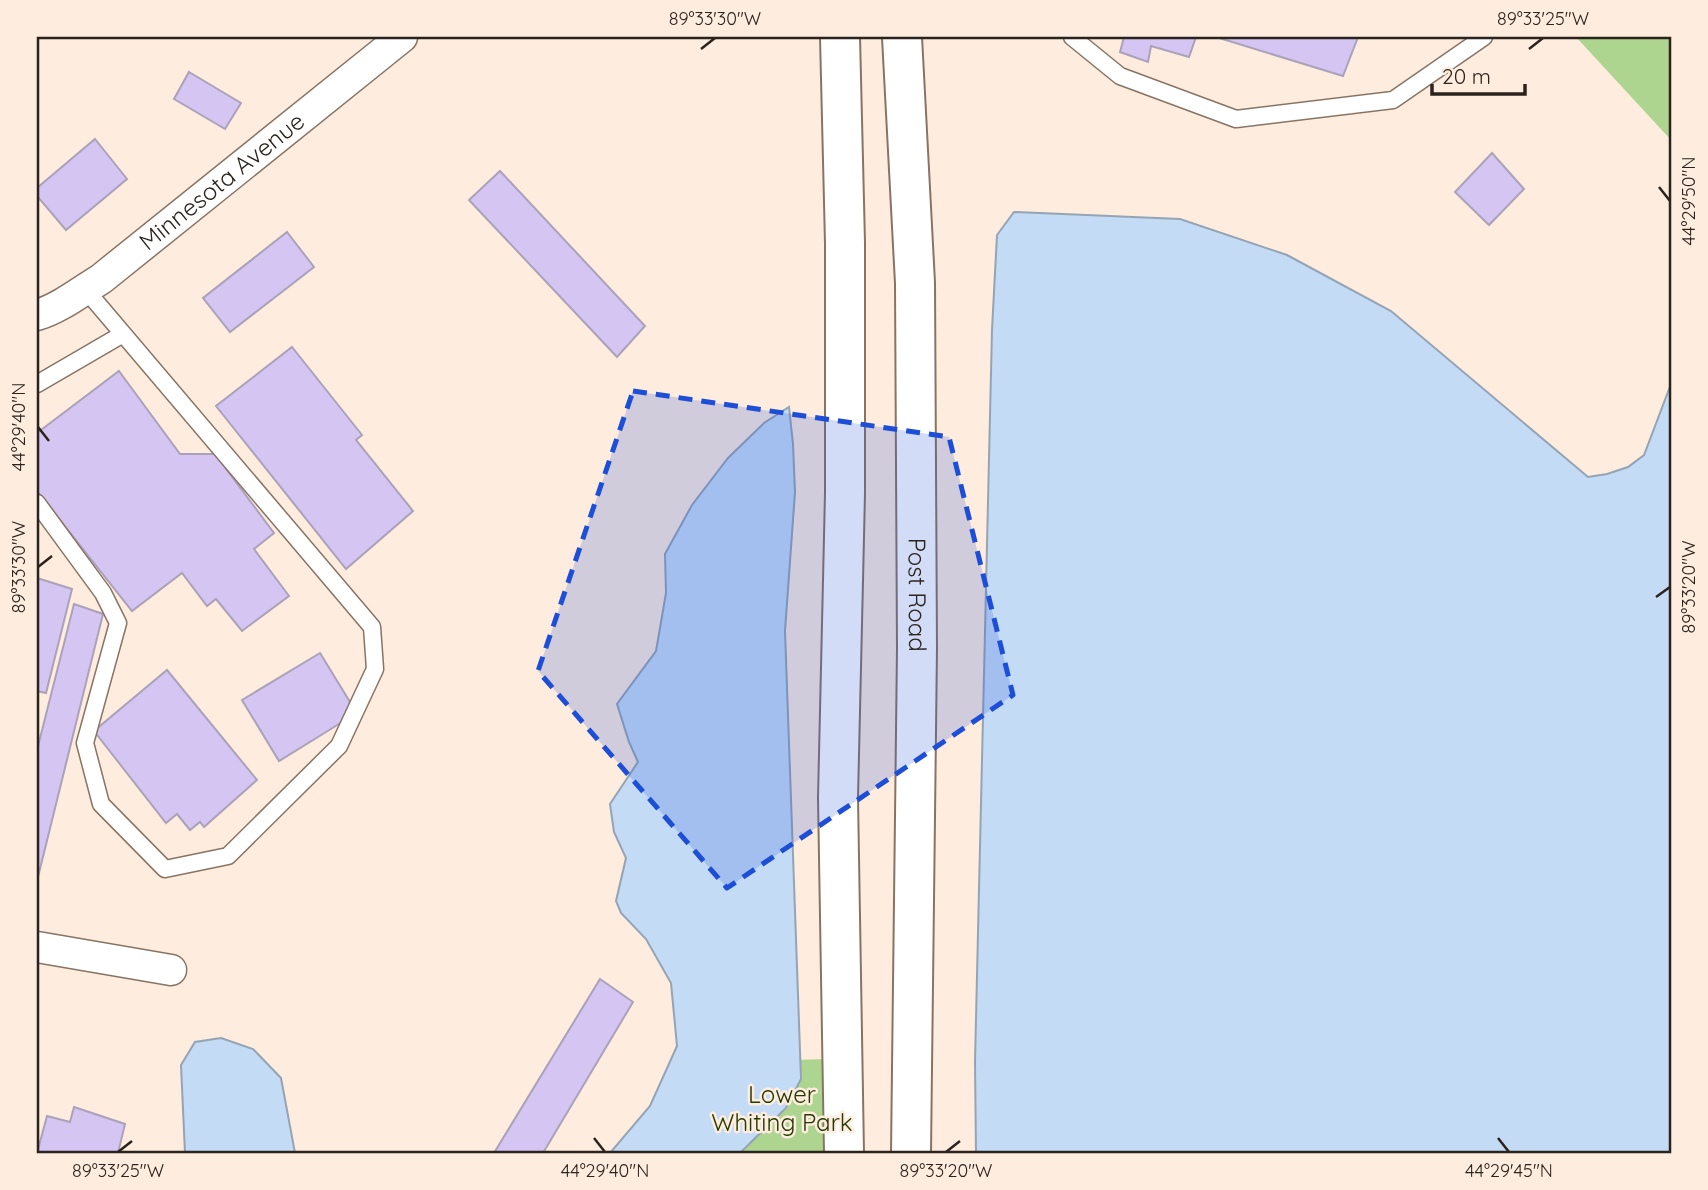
<svg xmlns="http://www.w3.org/2000/svg" width="1708" height="1190" font-family="Quicksand,sans-serif">
<style>
.green{fill:#aed58f}
.water{fill:#c3dbf5;stroke:#95a4b4;stroke-width:2}
.building{fill:#d5c5f3;stroke:#aaa2b9;stroke-width:2}
.lines{fill:none;stroke-linecap:round;stroke-linejoin:round}
.service-casing{stroke:#887464;stroke-width:19}
.minor-casing{stroke:#887464;stroke-width:33}
.secondary-casing{stroke:#887464;stroke-width:42}
.service{stroke:#fff;stroke-width:16}
.minor{stroke:#fff;stroke-width:30}
.secondary{stroke:#fff;stroke-width:38}
.marked{fill:#1d4ed8;fill-opacity:0.2;stroke:#1d4ed8;stroke-width:5;stroke-dasharray:14 9;stroke-linejoin:round}
.ticks{fill:none;stroke:#2b231d;stroke-width:2.5}
.labels{text-anchor:middle;stroke-width:5;stroke-linejoin:round;paint-order:stroke}
.street-label{font-size:24px;fill:#2b231d;stroke:#feecde}
.park-label{font-size:24px;fill:#233c05;stroke:#feecde}
.neatline{fill:none;stroke:#2b231d;stroke-width:2.5}
.ticks-label{font-size:18px;text-anchor:middle;fill:#2b231d}
</style>
<rect width="100%" height="100%" fill="#feecde"/>
<path class="green" d="M1576,37h95v103z
M827,1059l1,94h-217l181,-93z"/>
<path class="water" d="M1014,212l166,7 107,36 104,56 197,166 19,-3 21,-7 16,-12 27,-71v769h-695l-1,-91 17,-732 5,-95z
M789,407l4,37 2,48 -10,139 16,448 -15,29 -46,45h-130l40,-47 27,-60 -6,-63 -25,-44 -25,-26 -5,-12 10,-43 -12,-26 -4,-28 28,-42 -9,-20 -12,-38 39,-53 10,-58 -1,-39 27,-49 36,-47 36,-35z
M221,1038l32,11 28,29 14,75h-110l-4,-88 14,-23z"/>
<path class="building" d="M1124,37h72l-7,20 -38,-11 -3,16 -28,-10z
M1216,37h142l-15,39z
M189,72l52,31 -16,26 -51,-30z
M95,139l32,40 -61,51 -29,-34v-8z
M1492,153l32,36 -35,36 -34,-33z
M500,171l145,155 -28,31 -148,-157z
M287,232l27,35 -84,65 -27,-34z
M292,347l70,88 -6,5 57,71 -67,58 -130,-163z
M119,371l61,83h35l59,79 -20,16 35,47 -47,35 -26,-32 -9,7 -25,-33 -50,38 -95,-120v-58z
M37,578l35,11 -26,104 -9,-2z
M74,604l29,10 -66,267v-131z
M320,653l30,49 -3,17 -68,42 -37,-61z
M167,670l90,110 -53,47 -4,-5 -10,8 -13,-16 -11,9 -72,-92z
M600,979l33,23 -90,151h-49z
M74,1107l51,17 -7,29h-81l10,-37 23,6z"/>
<g class="lines">
<g class="service-casing">
<path id="service" d="M1072,37l48,39 116,43 157,-19 91,-63
M37,384l86,-50
M37,503l66,90 15,30 -33,120 16,61 64,65 63,-13 111,-110 36,-77 -3,-42 -287,-338"/>
</g>
<g class="minor-casing">
<g id="minor">
<path id="s1" d="M37,315c23,-7 43,-23 64,-36l301,-242"/>
<path d="M37,947l134,23"/>
</g>
</g>
<g class="secondary-casing">
<g id="secondary">
<path d="M840,37l5,206v250l-7,305 6,355"/>
<path id="s2" d="M902,37l13,246 2,365 -6,505"/>
</g>
</g>
<use href="#service" class="service"/>
<use href="#minor" class="minor"/>
<use href="#secondary" class="secondary"/>
</g>
<path class="marked" d="M633,391l316,46 64,258 -286,193 -189,-217z"/>
<path class="ticks" d="M701,49l14,-11M1529,49l14,-11M1659,187l11,14M38,427l11,14M38,567l14,-11M1656,597l14,-10M594,1138l11,14M1498,1138l11,14M118,1152l14,-11M946,1152l14,-11"/>
<g class="labels">
<g class="street-label">
<text dy="8" stroke="none"><textPath href="#s1" startOffset="229">Minnesota Avenue</textPath></text>
<text dy="8" stroke="none"><textPath href="#s2" startOffset="558">Post Road</textPath></text>
</g>
<g class="park-label">
<text x="782" y="1103">Lower<tspan x="782" dy="28">Whiting Park</tspan></text>
</g>
</g>
<rect width="1708" height="1190" fill="none" stroke="#feecde" stroke-width="77"/>
<path d="M1432 84v10h93v-10" fill="none" stroke="#2b231d" stroke-width="3.5"/>
<text x="1442" y="84" font-size="21" fill="#2b231d" stroke="#feecde" stroke-width="5" paint-order="stroke">20 m</text>
<rect x="38" y="38" width="1632" height="1114" class="neatline"/>
<g class="ticks-label">
<text x="715" y="25">89°33'30"W</text>
<text x="1543" y="25">89°33'25"W</text>
<text transform="translate(1689 201) rotate(-90)" y="6">44°29'50"N</text>
<text transform="translate(19 427) rotate(-90)" y="6">44°29'40"N</text>
<text transform="translate(19 567) rotate(-90)" y="6">89°33'30"W</text>
<text transform="translate(1689 587) rotate(-90)" y="6">89°33'20"W</text>
<text x="118" y="1177">89°33'25"W</text>
<text x="605" y="1177">44°29'40"N</text>
<text x="946" y="1177">89°33'20"W</text>
<text x="1509" y="1177">44°29'45"N</text>
</g>
</svg>
